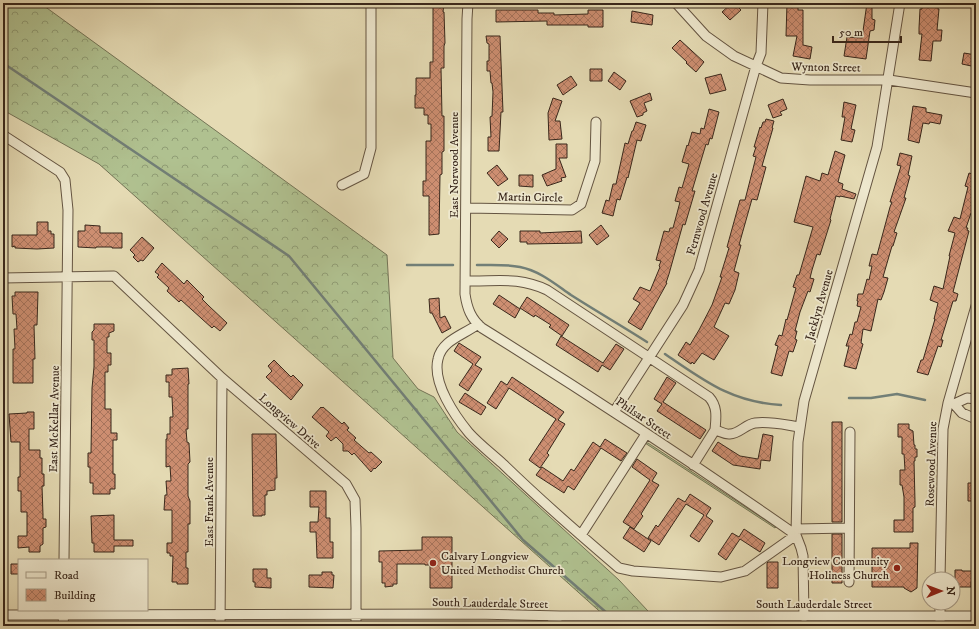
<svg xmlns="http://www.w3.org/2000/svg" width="979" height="629" font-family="'IM FELL DW Pica',serif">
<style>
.green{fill:#b0c190;stroke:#747456}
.forest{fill:url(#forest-crowns);stroke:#747456}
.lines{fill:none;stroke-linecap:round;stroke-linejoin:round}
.stream{stroke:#727f77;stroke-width:2.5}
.building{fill:url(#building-cross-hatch);stroke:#39271b}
.minor-casing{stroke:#645441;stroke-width:11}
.minor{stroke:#eee8ce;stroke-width:9}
.poi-dot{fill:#8f2418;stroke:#eee8ce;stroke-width:1.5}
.labels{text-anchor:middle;stroke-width:3.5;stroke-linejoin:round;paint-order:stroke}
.street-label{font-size:12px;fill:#39271b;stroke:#eee8ce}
.poi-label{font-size:12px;fill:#39271b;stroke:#eee8ce;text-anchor:start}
</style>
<defs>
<pattern id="forest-crowns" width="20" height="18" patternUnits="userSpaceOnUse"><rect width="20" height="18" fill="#b0c190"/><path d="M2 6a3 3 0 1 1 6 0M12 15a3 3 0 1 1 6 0" fill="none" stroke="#909d75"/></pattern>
<pattern id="building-cross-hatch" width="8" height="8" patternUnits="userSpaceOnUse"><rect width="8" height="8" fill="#cd8e71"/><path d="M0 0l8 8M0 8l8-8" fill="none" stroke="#a7745c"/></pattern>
</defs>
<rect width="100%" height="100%" fill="#e5dbb4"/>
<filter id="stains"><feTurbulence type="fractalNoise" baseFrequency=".005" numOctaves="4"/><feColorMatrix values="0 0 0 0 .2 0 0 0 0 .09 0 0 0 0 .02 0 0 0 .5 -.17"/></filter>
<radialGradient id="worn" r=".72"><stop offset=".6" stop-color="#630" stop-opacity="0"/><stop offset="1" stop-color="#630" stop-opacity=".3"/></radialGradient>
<path class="green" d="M645,443h3l128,84 -1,1z"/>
<path class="forest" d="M3,3h37l347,252 6,103 25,31 16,8 23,35 162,148 43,46h-46l-219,-196 -298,-266 -96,-54z"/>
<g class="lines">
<path class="stream" d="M3,63l286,193 234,284 85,74
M407,265h46
M477,265c14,0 29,-1 43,2 20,4 35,17 51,28 25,16 51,31 76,47
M665,354c40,27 66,48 116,51
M849,398h22l26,-4 28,6
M615,619l7,7"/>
</g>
<path class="building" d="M433,3h11l-1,9h1l1,31 -1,3v22h-3l1,48h2v35l-2,1v22l-2,1 -1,59 -10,1v-39h-6v-15h3v-40h5v-17h-3v-9h-4v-7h-9v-13h1v-17h14v-16h3z
M732,3h2l7,7 -11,10 -8,-8z
M787,3h11v7h5v35l9,2 -2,12 -17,-3 4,-20h-11z
M867,3h5v16l3,1 -1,10 -4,1 -4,28 -22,-3 3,-19 15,1z
M922,3l16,1v5h1l-2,21h5l-1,11h-8l-2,20 -12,-1 3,-26h-3v-6l1,-19h2z
M496,10h42v3h16v2l34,-1v-4h15v17h-15v-2h-41v-4l-51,1z
M632,11l21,4 -1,10 -21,-3z
M486,36h14l3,76h-2l-2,39h-11v-14h3l-1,-20 2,-1 1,-24 -1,-9h-1l-1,-12h-3v-10h2v-17l-2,-1z
M680,40l24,22 -8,10 -10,-9 1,-1 -15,-14z
M964,53l12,2v12l-14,-3z
M590,69h12v12h-12z
M614,72l12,9 -6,9 -12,-9z
M721,74l5,16 -16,4 -5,-16z
M571,76l6,9 -14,10 -6,-10z
M650,93l2,7 -8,3 3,8 -4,2v2l-6,2 -7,-16z
M553,98l9,3 -7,20h5l2,18 -13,1 -1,-27z
M783,99l4,10 -7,3 2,3 -9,3 -5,-13z
M844,102l12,3 -5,24 4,1 -3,12 -11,-2 4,-23h-3z
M913,106l13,2v4l16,3 -2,9 -10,-2 -1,2 -6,-1 -4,20 -11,-3z
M709,109l10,3 -7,27 -2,-1 -2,7 -2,-1 -14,47h3l-10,34 -2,-1 -14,50 -3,9h1l-26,47 -13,-8 12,-19 -7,-4 7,-12 10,4 10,-24 -1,-1 2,-5 -5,-1 8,-29 5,1 1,-4h3l7,-26 -5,-1 4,-14 3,1 7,-24 -7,-2 5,-17 1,1 4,-14 8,2 1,-6 3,1z
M766,119l8,2 -2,7h1l-11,38 4,1 -9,33 -5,-1 -13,46h2l-7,26 5,2 -4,17 -6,14 -4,-1 -11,24 15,9 -15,24 -12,-7 -8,11 -2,-2 -1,2 -13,-9 8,-13 4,3 9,-15 13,-25 10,-28h-2l9,-29 -2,-1 13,-47h5l11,-43 -3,-1 3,-9h-2l6,-20 1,1 2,-6h2z
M636,122l10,3 -5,16 -4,-1 -9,38 -1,-1 -7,23 -3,-1 -4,17 -11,-3 4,-13 3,1 4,-17h3l9,-41 3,1 4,-13h1z
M556,144h11v14h-8l7,19 -5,1 1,3 -15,5 -5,-11 14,-6z
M835,151l10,4 -7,27 5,2 -1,5 14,5 -2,5 -14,-3v1l-4,-1 -6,23 1,1 -11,35 -3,-1 -5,16 -2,8 4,1 -4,13 -2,-1 -8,21 -5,19h2l-2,8 2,1 -4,12 -4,-1 -7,25 -11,-3 7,-27 -3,-1 4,-10 3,1 4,-17 1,1 9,-32 -3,-1 4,-12h2l14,-48 -19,-5 12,-46 14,5 2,-8 6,2z
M900,153l12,3 -4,19 2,1 -6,22h2l-12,34 3,1 -4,13h-1l-9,31 5,1 -4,14 -3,8 -3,-1 -7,32 -8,-2 -2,14 2,1 -7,25 -12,-3 5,-20h-3l4,-12 2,1 3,-13h2l4,-15 -4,-1 1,-5h-1l1,-7h5l4,-15 2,1 3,-14h-3l3,-12 5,1 13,-48 2,-5h-2l11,-36 -4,-1z
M497,165l11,14 -10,7 -11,-13z
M969,173l7,2v30l-2,9 -3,-1 -5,15h2l-1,2 2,1 -16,61 5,2 -2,7h-3l-12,39h2l-2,7 -3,-1 -10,29 -11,-3 4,-12h2l12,-41h-1l4,-16 -8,-3 4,-14 9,3 7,-33h-1l6,-23 -7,-2 6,-14 6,2 8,-32 -3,-1z
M519,175h14v12l-14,-1z
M37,222h11v9h3v3h3v14l-17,1 -22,-1v-2l-3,1v-12h25z
M85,225l15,1v7h22v15h-10v-1h-16v1l-18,-1v-16h7z
M601,225l8,11 -12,9 -8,-10z
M499,231l9,8 -9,9 -8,-8z
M520,231h20v2l41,-2 1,12 -55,1v-2h-7z
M142,237l12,11 -11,13 -2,-1 -3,2 -5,-5 2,-2 -5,-5z
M162,263l22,21 3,-4 17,17 -2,2 7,7 18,17 -7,8 -6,-5 -2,2 -31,-28 -2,2 -12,-11 2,-3 -12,-11 2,-2 -4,-3z
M15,292h23l-1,33h-3l1,34h-2v24h-20v-34h2l-1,-20h3l-1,-15h-3l-1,-18h3z
M499,295l21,14 -5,9 -22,-14z
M527,297l42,28 -7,11 -13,-9 2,-2 -16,-10 -1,2 -14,-9z
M439,298l1,20 5,-2 6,12 -9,5 -10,-20h-2l-1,-14z
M94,324h20v7l-5,2v4h-2v16h4v12h-3v7h-3v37h6v24h6v7h-4v34h2v15h-5v5h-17v-11h-3v-16h-2v-14h3l1,-65 2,-21v-27h-2v-8l2,-2z
M561,336l42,27 13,-19 8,5 -14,21 -8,-5 -4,7 -42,-27z
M459,343l22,14 -6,8 7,4 -14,22 -9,-6 14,-21 -19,-13z
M274,360l17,17 2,-2 10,10 -12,15 -25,-23 6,-6 -4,-5z
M188,368l1,16h-1v45h-2l1,13 2,1 1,19 -2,2v32l2,5v23h-2v28h-2v16h2v16h-11v-2h-5l1,-26h-3v-3h-3v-10h5v-33h-8l1,-15h2l-1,-14h5l-1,-15 -4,1v-28h1v-5h3v-17h3l-1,-20h-3v-15h-3v-7h6v-6z
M512,377l52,35 -6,8 7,4 -18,29 2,2 -9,13 -11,-8 27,-41 -47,-31 -13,21 -9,-6 14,-22 6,4z
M667,377l9,6 -13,19 43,28 -6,9 -43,-28 5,-7 -8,-5z
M465,393l21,14 -5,8 -22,-13z
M321,407l1,1 1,-1 19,17 2,-2 5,6 -2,2 9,8 -2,2 15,13 2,-1 11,10 -7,7 -1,-1 -3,4 -17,-19 -2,2 -4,-4h-5v-7l-7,-7 -5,4 -5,-5 3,-4 -17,-15z
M27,412h7v17h-5v21h11v8h2v16h2v12h-2l1,29v4h3v8l-3,1v16l-3,2v6h-11v-5l-11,1v-12h9v-24h-6v-21h-3v-14h2v-35h-9l-2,-28 18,-1z
M832,422h10v100h-10z
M898,424h11v5l4,2 1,14h1v4h2v8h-2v4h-1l1,41v5l-2,1v24h-19v-12h10v-23l-2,-12h-2v-15h5l-1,-16h-2v-17h-4z
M252,434h24l1,44h-2v12l-8,1v4h-2v20h-3v1h-9z
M763,434l10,2 -3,25 -9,-1 -1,9 -27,-4 -21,-14 6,-9 22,14 18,3z
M605,439l22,14 -6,8 -20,-13 -27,42 -6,-4 -4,7 -28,-18 6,-8 21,14 8,-12 3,2 19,-29 7,5z
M637,459l20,14 -5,8 7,4 -18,29 2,2 -9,13 -11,-7 27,-42 -18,-13z
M968,483h8v18h-8z
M310,491h16v27h4v24h3v16h-16l-1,-26h-6v-10h8l1,-15h-9z
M690,494l21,14 -5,8 7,5 -14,21 -9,-6 14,-21 -18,-11 -27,41 -11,-7 8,-13 2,2 20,-29 7,4z
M114,515v25h19v6h-19v6h-20v-9h-2l-1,-27z
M630,527l21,14 -7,11 -21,-14z
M744,529l21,14 -5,9 -20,-13 -14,21 -8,-6 14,-21 7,4z
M832,534h10v49h-10z
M422,537h30v51h-22v-23h-5v-1h-28v20h-4v2l-8,1v-4h-3v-21h-3v-11l43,-1z
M910,543h8l-1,45 -6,4 -7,-4v-1h-32v-39h38z
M768,562h10v26h-11v-25z
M11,564h8v10h-8z
M253,569h14v9h4v10l-16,-1v-5h-2z
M955,570h7v1h13v11h-4v5h-16z
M322,572h10v3h2l-1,13 -24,-1v-12h13z"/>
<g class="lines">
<g class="minor-casing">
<path id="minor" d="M468,3l-1,16 -2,275c2,14 6,25 17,34 106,66 211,135 314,207l-51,36 -24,6 -88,-6 -14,-3c-40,-34 -79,-68 -116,-104 -11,-10 -24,-20 -34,-31 -14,-17 -37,-50 -31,-74 4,-19 26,-24 40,-35
M676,3l30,33 28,20 47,22 29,2h79l87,13
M3,135l57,37 5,8 3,30 -4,350
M342,185l22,-11 7,-26v-145
M466,208l106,2 9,-6 14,-43 1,-39
M3,278l111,-2 108,102 124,106 9,16 1,28v98
M465,281c31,1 52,-5 82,9l162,107c9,10 7,21 6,33
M948,403l6,1 8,9 14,6
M954,404l13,-6 9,1
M614,412l69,-107 16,-35 57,-204 5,-13 2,-50
M693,465l22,-35c5,1 10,5 15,4 9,0 16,-10 25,-11 15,-2 31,2 45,4
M796,529l53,-1
M581,535l65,-101
M940,579l3,-150 5,-26 28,-97
M849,582l1,-150
M3,615l471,-1 86,2h416
M804,617l-1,-61 -2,-8 -5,-13 2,-93 6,-41 73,-254 23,-144
M63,626l1,-16
M220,626l2,-248
M549,626l11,-10
M940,626v-23"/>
</g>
<use href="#minor" class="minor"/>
</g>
<g class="poi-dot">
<circle cx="433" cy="563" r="4"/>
<circle cx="897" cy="568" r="4"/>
</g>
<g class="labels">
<g class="street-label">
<text transform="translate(826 67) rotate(1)" y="4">Wynton Street</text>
<text transform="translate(454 165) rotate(-90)" y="4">East Norwood Avenue</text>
<text transform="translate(530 197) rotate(1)" y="4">Martin Circle</text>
<text transform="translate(702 214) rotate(-74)" y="4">Fernwood Avenue</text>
<text transform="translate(819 305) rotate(-74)" y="4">Jacklyn Avenue</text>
<text transform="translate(644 418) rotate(34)" y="4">Philsar Street</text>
<text transform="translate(54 419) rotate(-89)" y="4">East McKellar Avenue</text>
<text transform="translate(290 421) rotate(41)" y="4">Longview Drive</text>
<text transform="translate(931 464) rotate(-88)" y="4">Rosewood Avenue</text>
<text transform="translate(209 502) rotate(-90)" y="4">East Frank Avenue</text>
<text transform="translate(490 603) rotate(1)" y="4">South Lauderdale Street</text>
<text x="814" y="608">South Lauderdale Street</text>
</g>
<g class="poi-label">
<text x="441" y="560">Calvary Longview<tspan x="441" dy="14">United Methodist Church</tspan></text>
<text x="889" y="565" text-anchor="end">Longview Community<tspan x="889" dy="14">Holiness Church</tspan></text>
</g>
</g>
<rect width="979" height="629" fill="none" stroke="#e5dbb4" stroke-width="16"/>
<rect x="4" y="4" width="971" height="621" fill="none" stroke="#39271b" stroke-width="2"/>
<rect x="8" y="8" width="963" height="613" fill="none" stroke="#39271b"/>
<rect x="18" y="559" width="130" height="52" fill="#eee8ce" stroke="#a69b86"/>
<rect x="26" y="572" width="20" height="6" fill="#eee8ce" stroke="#a69b86"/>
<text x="54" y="579" font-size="12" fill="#39271b">Road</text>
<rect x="26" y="589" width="20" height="12" fill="url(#building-cross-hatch)" stroke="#a69b86"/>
<text x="54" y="599" font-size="12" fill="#39271b">Building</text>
<g transform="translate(941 591) rotate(89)"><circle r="19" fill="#eee8ce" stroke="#a69b86"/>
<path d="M0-3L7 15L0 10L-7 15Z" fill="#8f2418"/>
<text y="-6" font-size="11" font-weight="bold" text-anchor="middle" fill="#39271b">N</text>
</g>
<path d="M833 36v6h68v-6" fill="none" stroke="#39271b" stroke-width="2"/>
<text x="839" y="36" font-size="12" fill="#39271b" stroke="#eee8ce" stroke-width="3" paint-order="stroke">50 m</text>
<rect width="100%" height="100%" filter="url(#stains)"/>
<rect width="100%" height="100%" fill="url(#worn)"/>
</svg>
